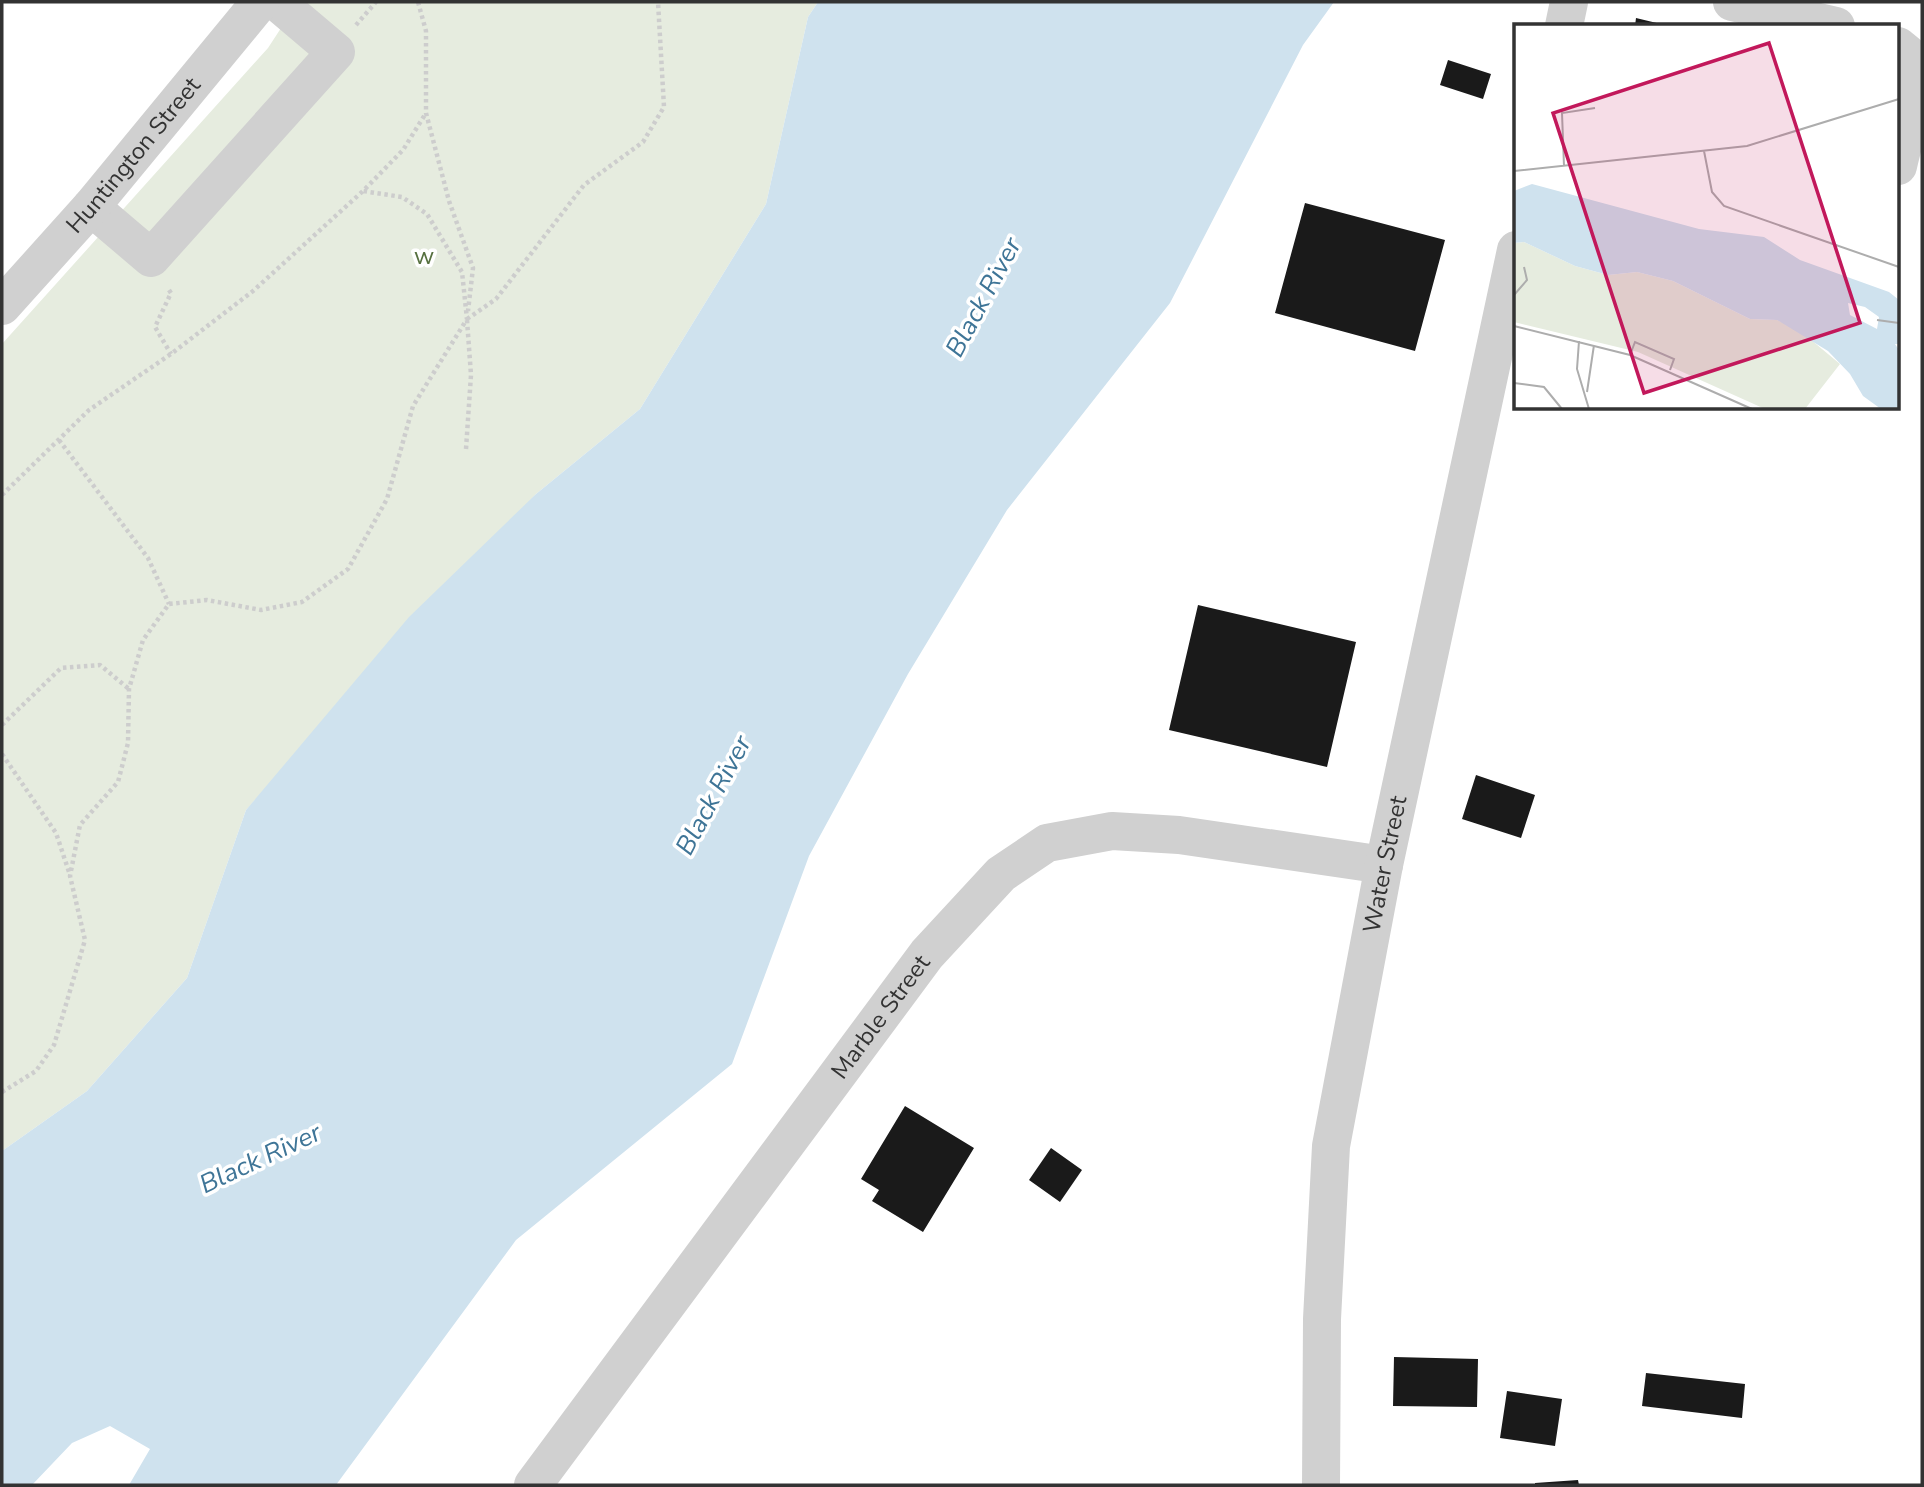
<svg xmlns="http://www.w3.org/2000/svg" width="1924" height="1487" font-family="'Nunito Sans',sans-serif">
<style>
.green{fill:#e6ecdf}
.water{fill:#cfe2ee}
.building{fill:#1a1a1a}
.lines{fill:none;stroke-linecap:round;stroke-linejoin:round}
.path{stroke:#cdcdcd;stroke-width:4.5;stroke-dasharray:3.5 3.5;stroke-linecap:butt}
.minor{stroke:#d0d0d0;stroke-width:38}
.labels{text-anchor:middle;stroke-width:7;stroke-linejoin:round;paint-order:stroke}
.street-label{font-size:24px;fill:#333;stroke:#fff}
.park-label{font-size:24px;fill:#56703f;stroke:#fff}
.water-label{font-size:26px;font-style:italic;fill:#3f7597;stroke:#fff}
.inset-road{fill:none;stroke:#adadad;stroke-width:2}
.view{fill:#c2185b;fill-opacity:0.15;stroke:#c2185b;stroke-width:3.5}
.inset-edge{fill:none;stroke:#333;stroke-width:3.5}
</style>
<rect width="100%" height="100%" fill="#fff"/>
<path class="green" d="M298,2h520l-10,15 -42,187 -126,205 -104,85 -290,316 -59,168 -100,113 -85,60v-807l266,-296z"/>
<path class="water" d="M818,2h516l-31,43 -133,258 -163,207 -99,164 -99,182 -77,208 -216,176 -180,245h-207l21,-36 -40,-23 -38,17 -40,42h-30v-334l85,-60 100,-113 59,-168 163,-193 127,-123 104,-85 126,-205 42,-187z"/>
<path class="building" d="M1636,18l29,7v1h-30z
M1448,60l43,14 -8,25 -43,-14z
M1305,203l140,37 -30,111 -140,-38z
M1198,605l158,37 -29,125 -158,-37z
M1476,775l59,20 -14,43 -59,-19z
M905,1106l69,42 -51,84 -51,-31 7,-11 -18,-11z
M1051,1148l31,22 -22,32 -31,-22z
M1394,1357l84,2 -1,48 -84,-1z
M1646,1373l99,11 -3,34 -100,-12z
M1507,1391l55,8 -7,47 -55,-8z
M1578,1480l1,5h-44v-2z"/>
<g class="lines">
<path class="path" d="M418,2l8,29v82l23,88 24,67 -5,43
M356,25l20,-23
M169,290l2,3 -16,34 16,27
M467,319l29,-20 88,-114 59,-43 21,-35 -6,-105
M59,440l89,118 21,46
M466,449l5,-74 -4,-55
M2,495l87,-85 82,-56 82,-63 110,-100 40,-41 23,-37
M2,725l59,-57 39,-3 29,24
M2,754l54,79 14,42
M2,1092l34,-21 18,-26 31,-105 -15,-64 10,-51 38,-43 10,-39 1,-54 14,-49 26,-36 38,-4 54,10 41,-8 46,-33 39,-70 26,-93 54,-87 -5,-47 -35,-58 -25,-17 -39,-6"/>
<g class="minor">
<path d="M1732,2l104,24"/>
<path d="M1564,26l5,-24"/>
<path d="M1898,46c7,6 16,11 18,21 4,23 -13,75 -18,99"/>
<path d="M91,207l60,51 185,-206 -59,-50"/>
<path id="s1" d="M2,306l89,-99 169,-205"/>
<path id="s2" d="M533,1485l394,-531 74,-80 46,-31 65,-12 67,4 205,30"/>
<path id="s3" d="M1321,1485l1,-166 9,-173 53,-281 132,-615"/>
</g>
</g>
<g class="labels">
<g class="street-label">
<text dy="8" stroke="none"><textPath href="#s1" startOffset="200">Huntington Street</textPath></text>
<text dy="8" stroke="none"><textPath href="#s3" startOffset="626">Water Street</textPath></text>
<text dy="8" stroke="none"><textPath href="#s2" startOffset="583">Marble Street</textPath></text>
</g>
<g class="park-label">
<text x="424" y="264">w</text>
</g>
<g class="water-label">
<text transform="translate(983 297) rotate(-62)" y="9">Black River</text>
<text transform="translate(713 795) rotate(-62)" y="9">Black River</text>
<text transform="translate(260 1158) rotate(-25)" y="9">Black River</text>
</g>
</g>
<g transform="translate(1514 24)">
<rect width="385" height="385" fill="#fff"/>
<path d="M10,218l51,24 33,9 29,-3 36,9 77,38 27,1 21,9 42,35 -35,45h-40l-127,-57 -124,-30v-79z" fill="#e6ecdf"/>
<path d="M18,160l167,45 65,8 36,23 89,32 10,8v44h-4l4,6v59h-18l-18,-13 -13,-22 -22,-23 -51,-31 -27,-1 -77,-38 -36,-9 -29,3 -33,-9 -51,-24 -10,1v-52zM334,279l17,4 14,10 -2,12 -27,-14z" fill="#cfe2ee" fill-rule="evenodd"/>
<path class="inset-road" d="M190,127l8,41 12,14 175,61M50,142l-2,-53 33,-5M0,147l233,-25 152,-47M0,271l13,-15 -3,-13M363,296l22,3M0,302l116,29 122,54M65,317l-2,28 12,40M116,331l5,-13 39,17 -4,11M0,359l30,4 18,22M73,368l7,-47"/>
<path class="view" d="M255,19l91,280 -216,70 -91,-280z"/>
<rect width="385" height="385" class="inset-edge"/>
</g>
<rect width="1924" height="1487" fill="none" stroke="#333333" stroke-width="7"/>
</svg>
